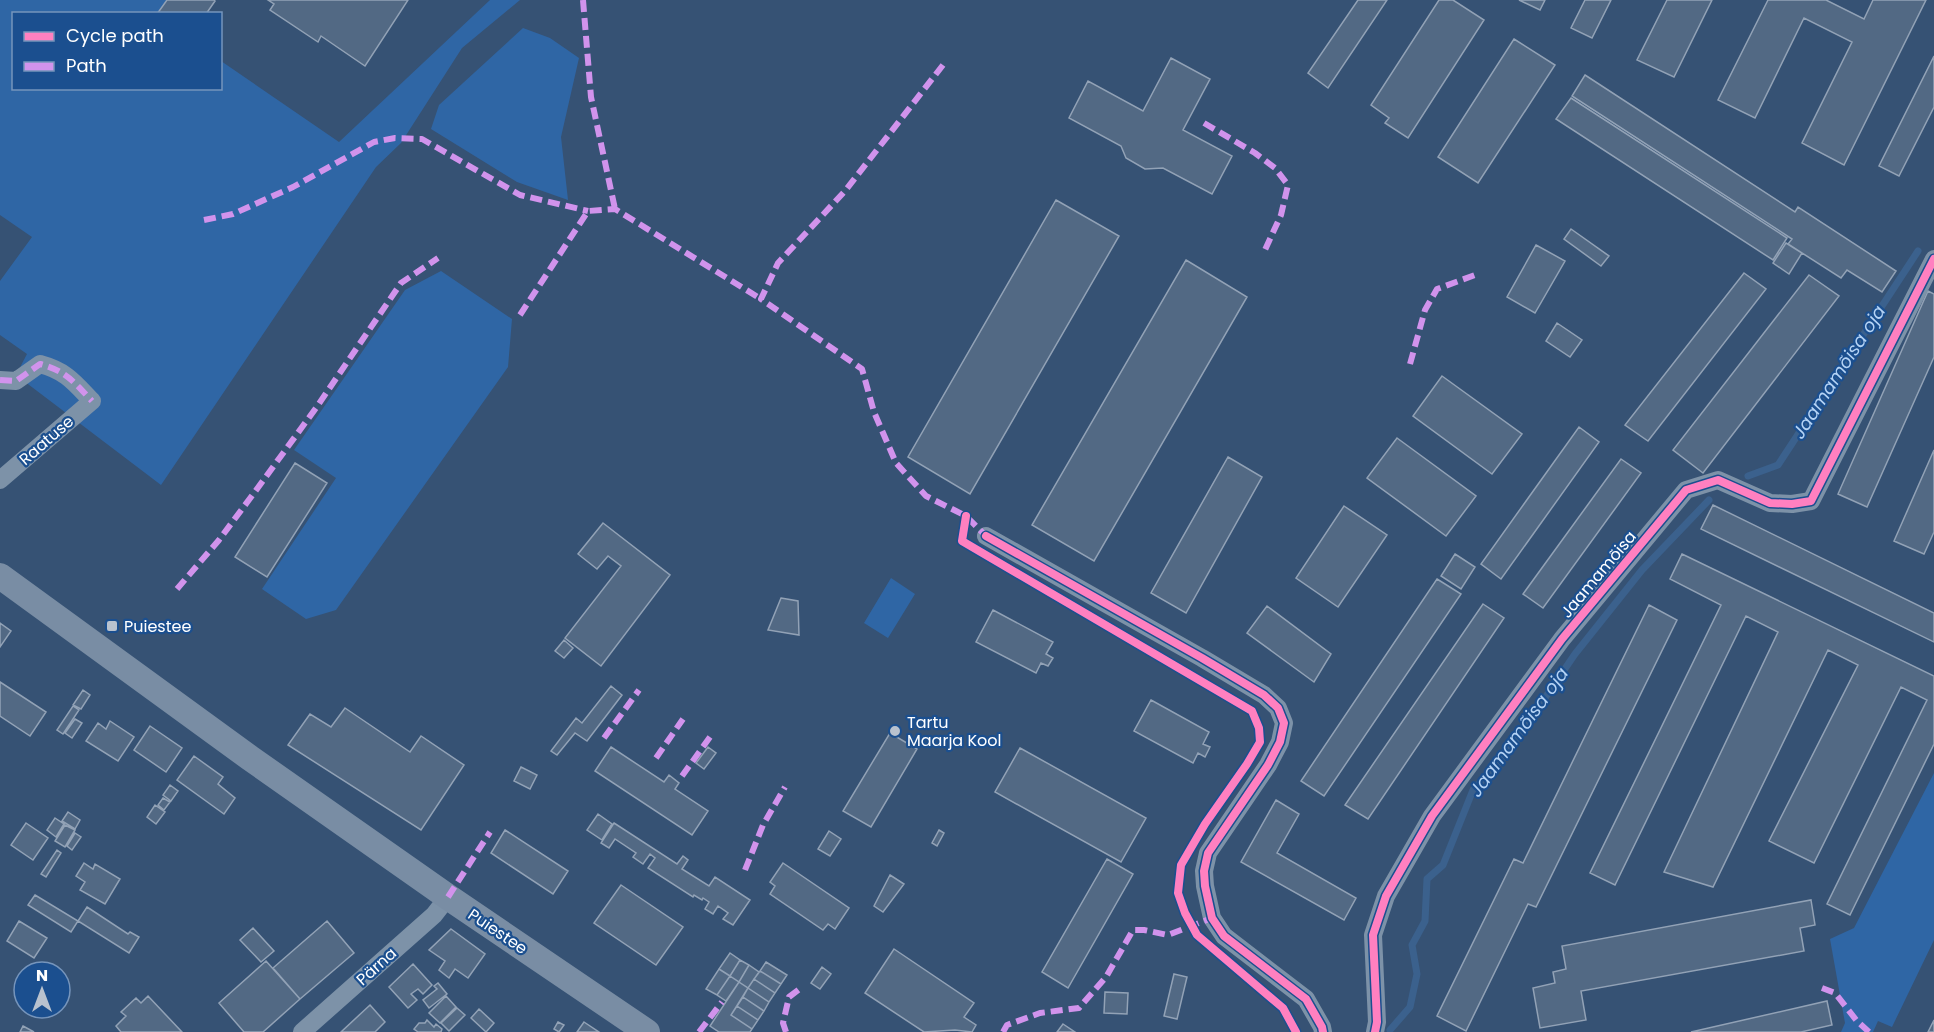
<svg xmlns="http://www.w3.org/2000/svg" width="1934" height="1032" font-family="Poppins,sans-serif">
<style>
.green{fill:#2f66a5}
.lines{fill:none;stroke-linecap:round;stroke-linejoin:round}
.stream{stroke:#3b618d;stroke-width:7}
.building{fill:#526984;stroke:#92a2b6;stroke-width:1.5}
.minor{stroke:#7d92a8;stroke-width:18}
.secondary{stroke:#798da4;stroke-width:26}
.quiet{stroke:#d193ec;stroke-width:6;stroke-dasharray:12 6;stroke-linecap:butt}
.cycleway-casing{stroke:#1b4f8f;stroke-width:11}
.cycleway{stroke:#ff80c0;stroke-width:8}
.poi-dot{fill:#b9c2ce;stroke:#1b4f8f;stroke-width:2}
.labels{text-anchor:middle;stroke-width:4.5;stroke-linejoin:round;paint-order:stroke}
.street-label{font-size:16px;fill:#fff;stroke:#1b4f8f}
.poi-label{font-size:16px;fill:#fff;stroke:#1b4f8f;text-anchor:start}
.water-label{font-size:18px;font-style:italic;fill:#b5d3f5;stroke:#1b4f8f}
</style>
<rect width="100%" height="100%" fill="#365274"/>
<path class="green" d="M0,0h214l-8,13 -192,1v74h206l1,-27 118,81 151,-142h30l-58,48 -61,95 -25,24 -215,318 -145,-110 11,-21 -27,-19v-54l32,-44 -32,-22z
M523,28l27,10 29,20 -18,79 7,63 -51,-18 -86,-53 8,-24z
M441,271l71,48 -4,48 -172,243 -30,9 -44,-30 74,-111 -42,-28 111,-160z
M891,578l24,16 -27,44 -24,-15z
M1934,773v167l-42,87 -14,-6 -5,11h-32l4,-9 -15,-84 24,-11z"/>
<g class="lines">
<path class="stream" d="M1748,476l30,-11 140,-214
M1390,1030l20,-23 7,-33 -5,-29 13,-24 2,-42 16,-14 30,-75 33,-35 69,-101 67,-84 67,-70"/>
</g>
<path class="building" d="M167,0h47l1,1 -9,13h-49z
M268,0h140l-43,66 -44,-30 -3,6 -48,-32 4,-6z
M1358,0h29l-59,88 -20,-15z
M1439,0h14l31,20 -76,118 -23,-15 4,-5 -18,-13z
M1519,0h26l-5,10z
M1585,0h26l-19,38 -21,-10z
M1667,0h45l-38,77 -37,-17z
M1768,0h58l38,19 9,-19h53l-82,165 -42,-22 50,-101 -48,-24 -49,100 -37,-18z
M1514,39l41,26 -77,118 -40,-26z
M1934,56v51l-35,69 -20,-10z
M1171,58l39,21 -27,51 49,26 -20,38 -49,-26 -18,1 -19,-11 -5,-12 -52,-28 19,-37 55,30z
M1585,75l210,137 3,-5 98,64 -14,21 -35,-22 -6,8 -53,-34 4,-5 -220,-143z
M1571,98l216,140 -14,22 -217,-141z
M1056,200l63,36 -149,258 -62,-37z
M1571,229l38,27 -8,10 -37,-27z
M1786,243l16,10 -13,21 -16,-11z
M1536,245l29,16 -30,52 -28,-16z
M1186,260l61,37 -153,264 -62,-36z
M1744,273l22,16 -118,152 -23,-16z
M1809,275l30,21 -136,177 -30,-23z
M1928,291l6,3v63l-67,150 -29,-13z
M1557,323l25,17 -12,17 -24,-16z
M1442,376l80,58 -30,40 -79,-58z
M1579,427l20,15 -98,137 -20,-15z
M1397,438l79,58 -30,40 -79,-58z
M1934,450v82l-10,22 -30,-13z
M1228,457l34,20 -76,136 -35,-20z
M1621,459l20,14 -98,135 -20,-14z
M295,463l32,20 -60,94 -32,-20z
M1713,505l221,108v29l-233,-113z
M1344,506l43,29 -49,72 -42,-29z
M603,523l67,52 -69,91 -36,-28 56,-72 -13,-10 -11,13 -19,-15z
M1455,554l20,13 -14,22 -20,-13z
M1682,554l252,122v68l-84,171 -23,-11 100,-204 -26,-13 -87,176 -45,-22 89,-176 -30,-15 -115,237 -49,-15 114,-240 -32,-16 -131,269 -25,-12 131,-268 -51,-26z
M1437,579l24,15 -137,202 -23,-15z
M781,598l17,3 1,34 -31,-5z
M1483,604l21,14 -136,201 -23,-14z
M1649,605l28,15 -141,287 -8,-3 -62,127 -29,-15 77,-157 9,4z
M1267,606l64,48 -17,28 -67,-49z
M993,610l60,32 -7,12 7,4 -5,8 -7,-3 -5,10 -60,-31z
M0,623l11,8 -11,16z
M564,640l9,8 -9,10 -9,-7z
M0,682l46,30 -16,24 -30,-20z
M611,686l11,9 -35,46 -12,-8 -18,22 -6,-4 25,-33 6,5z
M83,690l7,5 -9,14 -8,-4z
M1151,700l58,32 -6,12 7,3 -5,10 -7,-4 -5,10 -59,-32z
M73,706l6,4 -16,24 -6,-4z
M345,708l65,44 11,-16 43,29 -43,65 -133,-85 22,-31 21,13z
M75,719l7,4 -10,15 -7,-5z
M110,721l24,16 -16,24 -32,-20 12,-18 8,6z
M150,726l32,22 -16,24 -32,-22z
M890,733l27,16 -46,78 -28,-16z
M611,747l53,35 5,-7 10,8 -4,6 33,22 -16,24 -97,-64z
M708,747l8,6 -12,16 -8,-6z
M1020,748l126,70 -25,44 -126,-70z
M194,756l29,21 -5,7 17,14 -11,16 -47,-34z
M521,767l16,8 -7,14 -16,-8z
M170,785l8,6 -7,10 -8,-6z
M163,798l7,4 -6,8 -6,-5z
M1276,800l23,14 -22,39 79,45 -12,22 -103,-58z
M155,805l10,7 -9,12 -9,-7z
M68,812l12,8 -5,9 -13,-8z
M598,814l14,10 -10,16 -15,-10z
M55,818l9,6 -8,13 -9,-7z
M26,823l22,15 -15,22 -22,-15z
M614,823l63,41 6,-8 5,4 -6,9 27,17 6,-9 35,23 -17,25 -10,-6 5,-6 -10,-7 -5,8 -8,-5 4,-7 -6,-4 -1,2 -8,-5 -1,2 -45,-29 7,-10 -5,-4 -7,10 -10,-7 3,-4 -21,-14 -6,9 -8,-5z
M65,825l10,5 -10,17 -10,-6z
M505,830l63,41 -15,23 -62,-41z
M939,830l5,3 -7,13 -5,-3z
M829,831l12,8 -11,17 -12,-7z
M75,833l6,4 -9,13 -5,-4z
M57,850l4,3 -15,24 -5,-3z
M1107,859l26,15 -65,114 -26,-16z
M84,863l9,6 2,-5 25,15 -15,25 -25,-14 5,-8 -9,-6z
M783,863l66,45 -14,21 -7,-5 -5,6 -53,-36 5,-8 -5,-4z
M890,875l14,9 -21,28 -9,-6z
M621,885l62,42 -27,38 -62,-42z
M35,895l43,26 -7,11 -43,-27z
M1811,900l4,25 -15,3 4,23 -223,40 5,29 -46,8 -7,-40 22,-5 -2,-11 13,-3 -4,-23z
M87,907l41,27 2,-2 9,5 -10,16 -51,-32z
M19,921l28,17 -13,20 -27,-17z
M327,921l27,32 -54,46 -27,-31z
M253,928l21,23 -13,11 -21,-22z
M451,929l34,25 -17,24 -13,-9 -6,9 -10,-8 6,-9 -16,-11z
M894,949l80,54 -10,14 12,8 -4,7 -17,-2 -31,2 -59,-39z
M730,953l10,7 -10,16 -11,-7z
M740,960l9,5 -10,17 -9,-6z
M266,961l34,38 -37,33h-19l-25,-29z
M766,962l21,13 -6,9 -21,-13z
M413,964l19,21 -9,9 -5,-5 -7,5 6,6 -9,8 -19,-21z
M749,965l10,7 -11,16 -9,-6z
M822,967l9,7 -11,15 -9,-6z
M719,969l11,7 -13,19 -11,-6z
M760,971l21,13 -6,9 -21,-14z
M1174,974l13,3 -10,42 -13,-3z
M730,976l9,6 -13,19 -9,-6z
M754,979l21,14 -6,9 -21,-14z
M739,982l9,6 -17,27 21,14 -2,3h-31l-9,-6z
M438,983l9,11 -18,14 -6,-8 14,-11 -3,-3z
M748,988l21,14 -5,9 -21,-14z
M1105,992l23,1 -1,21 -23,-1z
M148,996l34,36h-61l-5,-6 10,-10 -5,-4 15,-14 5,5z
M446,996l10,11 -16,16 -11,-10z
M743,997l21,14 -6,9 -21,-14z
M1827,1001l5,24 -31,7h-110z
M370,1005l15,17 -10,10h-34z
M737,1006l21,14 -6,9 -21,-14z
M457,1008l8,7 -16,16 -8,-8z
M479,1009l15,14 -8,9 -15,-14z
M427,1020l7,7 2,-3 6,5 -1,3h-23l-4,-3 5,-6h6z
M1934,1020v12h-6z
M558,1022l6,3 -5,7 -5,-3z
M584,1022l15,10h-22z
M1063,1024l12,8h-18z
M23,1026l11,6h-14z"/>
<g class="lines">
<path class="minor" d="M0,380l16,1 24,-17c26,7 34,18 52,37l-92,79
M986,536l216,122 62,37 14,13 6,15 -4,19 -12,23 -60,88 -4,18 1,15 7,32 12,18 82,63 16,28 1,5
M302,1032l132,-117 14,-18
M1375,1032l2,-10 -4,-87 13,-39 46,-80 130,-177 124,-149 32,-10 52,23 22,1 19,-3 123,-242"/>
<path class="secondary" d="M0,576l250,182 198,139 199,135"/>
<path class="quiet" d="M583,0l8,97 24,112
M943,65l-98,126 -67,72 -17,36 101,70 12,43 22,51 30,33 40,20 20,20
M1204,123l51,30 20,15 13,17 -7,30 -17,37
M204,220l29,-6 60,-27 81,-45 21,-4 27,1 98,56 68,16
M520,315l68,-104 27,-2 146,90
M1410,364l15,-54 12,-21 38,-14
M0,380l16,1 24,-17c26,7 34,18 52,37
M177,589l42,-49 35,-47 62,-85 85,-125 37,-25
M604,738l35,-48
M656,758l27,-39
M682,776l28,-39
M745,870l18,-45 22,-38
M448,897l42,-65
M1822,988l13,5 22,28 12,11
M699,1032l23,-30
M786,1032l-3,-9 6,-26 13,-10
M1003,1032l4,-7 33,-12 39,-5 27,-31 27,-47h11l24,5 44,-17"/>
<g class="cycleway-casing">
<path id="cycleway" d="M966,516l-4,25 290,170 7,17 1,14 -13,22 -42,60 -24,41 -3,28 7,20 12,22 86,73 13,24
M986,536l216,122 62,37 14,13 6,15 -4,19 -12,23 -60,88 -4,18 1,15 7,32 12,18 82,63 16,28 1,5
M1375,1032l2,-10 -4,-87 13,-39 46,-80 130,-177 124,-149 32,-10 52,23 22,1 19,-3 123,-242"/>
</g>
<use href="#cycleway" class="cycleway"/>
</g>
<g class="poi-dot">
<rect x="106" y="620" width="12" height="12" rx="3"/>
<circle cx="895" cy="731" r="6"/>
</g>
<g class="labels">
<g class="street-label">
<text transform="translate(46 440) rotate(-41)" y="6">Raatuse</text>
<text transform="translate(1598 574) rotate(-50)" y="6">Jaamamõisa</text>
<text transform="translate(498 931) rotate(34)" y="6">Puiestee</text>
<text transform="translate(376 966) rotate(-42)" y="6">Pärna</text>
</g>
<g class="poi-label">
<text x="124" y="632">Puiestee</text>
<text x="907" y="728">Tartu<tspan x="907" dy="18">Maarja Kool</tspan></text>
</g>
<g class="water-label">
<text transform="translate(1839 372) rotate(-57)" y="6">Jaamamõisa oja</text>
<text transform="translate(1519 732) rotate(-54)" y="6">Jaamamõisa oja</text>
</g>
</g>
<rect x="12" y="12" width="210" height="78" fill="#1b4f8f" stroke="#7695bc" stroke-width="1.5"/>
<rect x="24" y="32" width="30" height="9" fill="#ff80c0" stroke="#7695bc" stroke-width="1.5"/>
<text x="66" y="42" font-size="18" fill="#ffffff">Cycle path</text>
<rect x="24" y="62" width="30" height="9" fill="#d193ec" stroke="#7695bc" stroke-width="1.5"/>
<text x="66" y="72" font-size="18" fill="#ffffff">Path</text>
<g transform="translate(42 990)"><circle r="28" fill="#1b4f8f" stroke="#7695bc" stroke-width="1.5"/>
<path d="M0-4.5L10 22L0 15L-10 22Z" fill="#b9c2ce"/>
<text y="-9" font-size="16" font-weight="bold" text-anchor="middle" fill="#ffffff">N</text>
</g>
</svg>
